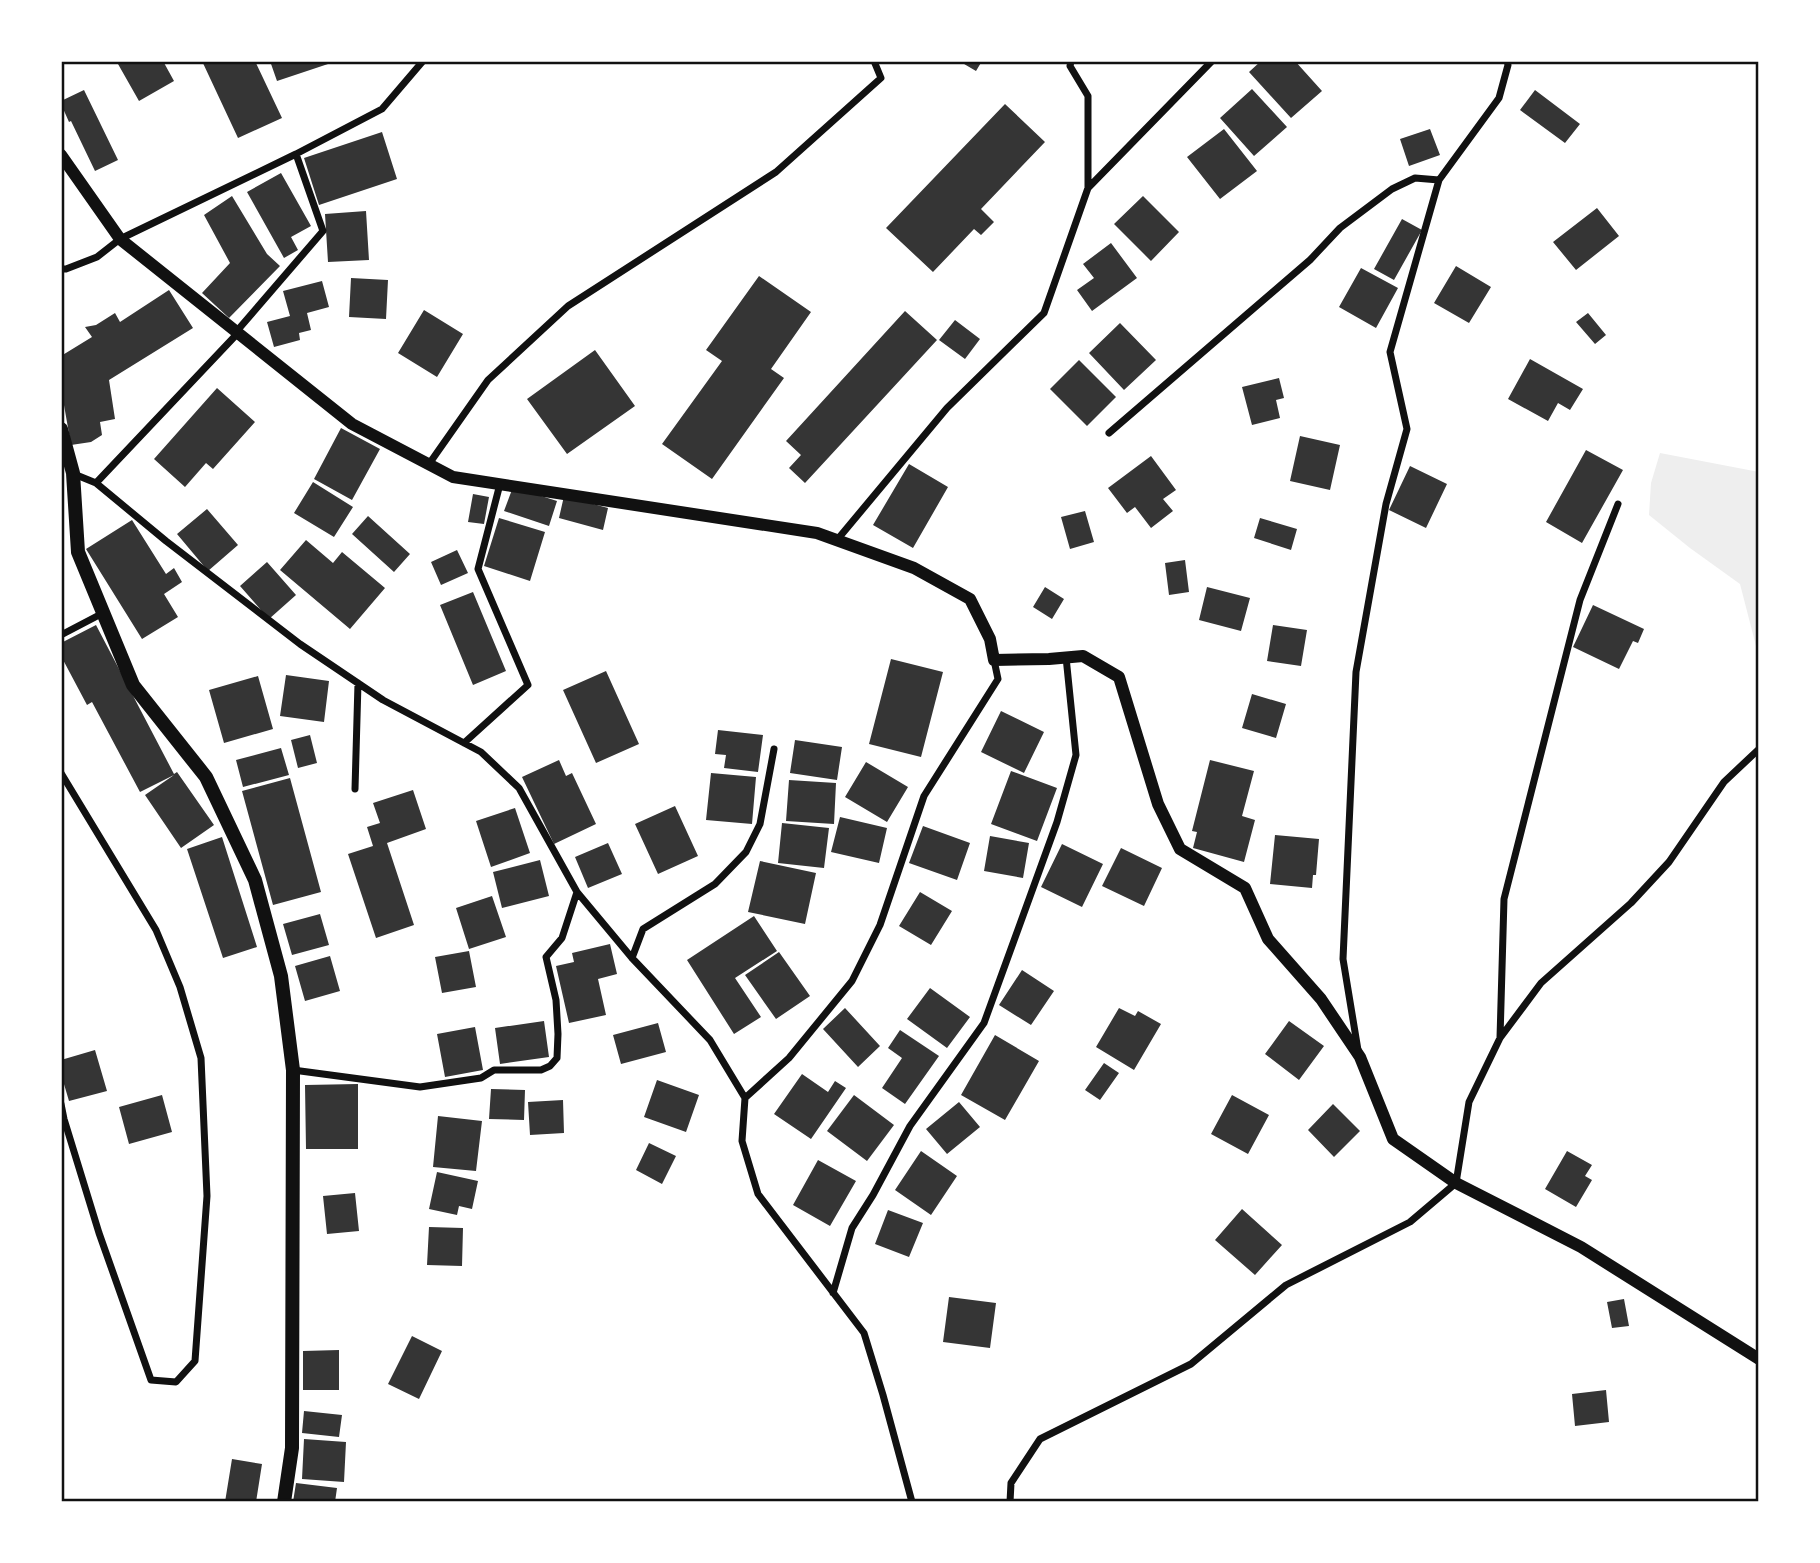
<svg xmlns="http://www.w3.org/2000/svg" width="1820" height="1563" font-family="'IBM Plex Sans',sans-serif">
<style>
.green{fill:#eee}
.building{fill:#353535}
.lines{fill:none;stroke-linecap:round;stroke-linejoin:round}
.minor{stroke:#111;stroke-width:7}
.tertiary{stroke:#111;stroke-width:12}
.secondary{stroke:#111;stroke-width:14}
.neatline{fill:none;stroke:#111;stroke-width:2.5}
</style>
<rect width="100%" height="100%" fill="#fff"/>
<path class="green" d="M1660,453l99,19v177l-3,-3 -16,-62 -50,-36 -41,-33 2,-32z"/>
<path class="building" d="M122,61h41l11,20 -35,20 -21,-37z
M202,61h53l27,57 -44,20z
M270,61h64v1l-57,19z
M959,61h23l-6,10z
M1261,61h34l27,30 -31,27 -42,-46z
M1252,89l35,38 -33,29 -34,-38z
M84,90l34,70 -23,11 -24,-50 -2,1 -8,-18v-3z
M1535,90l45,34 -15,19 -45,-33z
M1005,104l40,38 -64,67 13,13 -13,13 -7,-6 -41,43 -47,-44z
M1224,129l33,42 -37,28 -33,-42z
M1430,129l10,26 -31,11 -9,-27z
M382,132l15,47 -78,26 -15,-47z
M281,173l30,53 -20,11 7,13 -14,8 -37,-66z
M232,196l35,58 13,12 -51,52 -27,-25 28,-30 -26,-48z
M1143,196l36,36 -28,29 -37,-37z
M1597,208l22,28 -43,34 -23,-28z
M366,211l3,49 -41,2 -3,-48z
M1402,219l20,11 -28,50 -20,-11z
M1111,243l26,35 -45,33 -15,-21 17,-12 -11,-14z
M1456,266l35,21 -22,36 -35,-20z
M1361,268l37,20 -22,40 -37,-21z
M759,276l52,36 -40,57 13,9 -72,101 -50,-35 60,-83 -16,-11z
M351,278l37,2 -2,39 -37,-2z
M322,281l7,26 -22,6 4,17 -12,3 1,7 -26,7 -7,-25 23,-6 -7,-25z
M169,290l24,38 -84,52 6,39 -15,3 2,13 -11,7 -20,3 -10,-57v-32l31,-19 -7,-10 11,-2 19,-12 5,9z
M424,310l39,24 -26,43 -39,-24z
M905,311l32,29 -132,143 -16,-15 12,-13 -15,-14z
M1588,313l18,22 -11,9 -19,-22z
M955,320l25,19 -15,20 -26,-19z
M1120,323l36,37 -32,30 -35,-37z
M595,350l40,56 -68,48 -40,-55z
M1530,359l53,30 -13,21 -12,-7 -10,18 -40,-22z
M1079,360l37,37 -29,29 -37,-37z
M1279,378l5,20 -8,2 4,18 -28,7 -10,-38z
M217,388l38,34 -42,47 -7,-6 -21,24 -31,-28z
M341,428l39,21 -28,51 -38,-21z
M1300,436l40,9 -10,45 -40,-9z
M1586,450l37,20 -41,73 -36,-21z
M1151,456l25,34 -13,9 10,12 -22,17 -16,-21 -8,6 -19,-25z
M909,464l39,23 -35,61 -40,-23z
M1410,466l37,18 -21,44 -37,-18z
M313,482l40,25 -19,30 -40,-24z
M513,487l44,14 -8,25 -45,-15z
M473,494l16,3 -5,27 -16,-2z
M564,496l44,12 -5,22 -44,-12z
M207,509l31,36 -30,26 -31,-37z
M1085,511l9,31 -24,7 -9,-32z
M368,516l42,38 -16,18 -42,-38z
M499,518l46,14 -15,49 -46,-15z
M1260,518l37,11 -6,21 -37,-12z
M132,520l34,54 8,-6 8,14 -18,12 14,23 -36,22 -56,-90z
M306,540l27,23 9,-11 43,36 -35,41 -70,-59z
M457,550l11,23 -27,12 -10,-23z
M1185,560l4,32 -20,3 -4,-32z
M267,562l29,33 -27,24 -29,-33z
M1045,587l19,12 -12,20 -19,-12z
M1207,587l43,11 -9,33 -42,-11z
M473,592l33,79 -33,14 -33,-80z
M1593,605l51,24 -6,14 -5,-2 -14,28 -46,-22z
M96,625l78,149 3,-2 37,53 -33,23 -36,-53 29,-20 -34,17 -48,-90 -5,3 -26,-49v-13z
M1273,625l34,5 -6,36 -34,-5z
M891,659l52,13 -22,85 -52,-13z
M606,671l33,73 -43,19 -33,-73z
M286,675l43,6 -5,41 -44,-6z
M258,676l15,53 -49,14 -15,-53z
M1252,694l34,10 -10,34 -34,-10z
M1001,711l43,21 -20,41 -43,-21z
M718,730l45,5 -5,37 -34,-4 2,-13 -11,-1z
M310,735l7,28 -19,5 -7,-28z
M795,740l47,7 -5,33 -47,-7z
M281,748l8,27 -46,12 -7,-27z
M559,760l7,16 6,-3 24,51 -42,20 -32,-67z
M1210,760l44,11 -12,45 13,4 -11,42 -51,-14 4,-16 -5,-1z
M866,762l42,25 -21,35 -42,-25z
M1011,771l46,17 -20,53 -46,-17z
M711,773l45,4 -4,47 -46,-4z
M290,778l31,114 -48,13 -31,-114z
M789,780l47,3 -2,41 -48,-3z
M413,790l13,39 -39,14 27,82 -38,13 -28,-84 25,-8 -6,-19 13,-4 -7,-20z
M675,806l23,50 -40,18 -23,-50z
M515,808l15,45 -39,14 -15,-46z
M840,817l47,11 -8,35 -48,-11z
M782,823l47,5 -5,40 -46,-5z
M923,826l47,17 -13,37 -48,-17z
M1275,835l44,4 -3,36h-3l-1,13 -42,-4z
M990,836l39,7 -6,35 -39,-7z
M222,837l35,110 -34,11 -36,-109z
M608,843l14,31 -34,14 -13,-31z
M1062,844l41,20 -21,43 -41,-20z
M1121,848l41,20 -18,38 -42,-20z
M540,860l9,36 -47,12 -9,-36z
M760,861l56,12 -11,51 -57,-12z
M920,892l32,19 -21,34 -32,-19z
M492,896l14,41 -37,12 -13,-41z
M320,914l9,31 -37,10 -9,-31z
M754,916l23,35 -42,27 26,39 -27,17 -47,-74z
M610,944l7,30 -19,5 8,36 -37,8 -13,-57 18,-4 -2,-9z
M469,951l7,36 -34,6 -7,-36z
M779,952l31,44 -34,23 -31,-44z
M330,956l10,35 -35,10 -10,-35z
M1022,970l32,21 -23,34 -32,-20z
M930,988l40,29 -23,31 -40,-29z
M845,1008l35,38 -22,21 -35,-38z
M1119,1008l16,8 3,-5 23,13 -27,46 -38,-23z
M544,1021l5,36 -49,7 -5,-36z
M1289,1021l35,25 -25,34 -34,-26z
M658,1023l8,29 -45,12 -8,-29z
M475,1027l8,43 -38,7 -8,-43z
M900,1030l39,26 -34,48 -23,-16 20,-30 -14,-10z
M995,1035l44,26 -34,59 -44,-25z
M95,1050l12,41 -38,10 -8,-27v-14z
M1104,1063l15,10 -19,27 -15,-10z
M802,1074l26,18 7,-11 11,7 -35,51 -37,-25z
M657,1080l42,15 -13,37 -42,-15z
M358,1084v65h-52l-1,-64z
M491,1089l34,1 -1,30 -35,-1z
M162,1095l10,37 -43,12 -10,-37z
M854,1095l40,30 -27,36 -40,-30z
M1232,1095l37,20 -21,39 -37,-20z
M563,1100l1,33 -34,2 -2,-33z
M959,1102l21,25 -33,27 -21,-25z
M1333,1104l27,27 -26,26 -26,-27z
M438,1116l44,5 -6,50 -43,-4z
M649,1143l27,13 -14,28 -26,-14z
M921,1151l36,25 -26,39 -36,-25z
M1567,1151l25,14 -7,11 7,4 -16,27 -31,-18z
M818,1160l38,21 -26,45 -37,-21z
M437,1172l41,9 -6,28 -13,-3 -2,9 -28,-6z
M355,1193l4,38 -32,3 -4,-38z
M1242,1209l40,36 -27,30 -40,-35z
M888,1210l35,13 -14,34 -34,-13z
M429,1227l34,1 -1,38 -35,-1z
M949,1297l47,6 -6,45 -47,-6z
M1624,1299l5,27 -17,2 -5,-26z
M412,1336l30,15 -23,48 -31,-15z
M339,1350v40h-36v-39z
M1606,1390l3,32 -34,4 -3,-32z
M304,1411l38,4 -3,22 -37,-4z
M304,1439l42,3 -2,40 -42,-3z
M232,1459l30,5 -6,38h-31z
M296,1483l41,5 -2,14h-42z"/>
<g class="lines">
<path class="minor" d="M1088,188l124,-127
M61,269h5l31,-12 23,-18 176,-85 86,-45 41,-48
M1109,433l201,-173 30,-32 52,-39 23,-11 24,2
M429,464l59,-84 80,-74 208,-134 105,-94 -7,-17
M74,474l22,9 70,58 134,103 83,56 98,52 38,36 58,104 55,66 78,82 35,58 -3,43 16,53 106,139 19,62 29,107
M96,483l141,-149 -1,-2 87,-101 -27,-77
M837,540l110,-132 97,-95 44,-125v-92l-18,-30 1,-5
M61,635l42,-22
M464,743l64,-58 -50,-116 22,-85
M61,773l95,157 24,57 21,71 6,138 -12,165 -19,21 -25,-2 -52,-147 -35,-114 -3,-15
M355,789l3,-106
M632,958l11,-29 72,-45 31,-32 14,-28 14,-75
M1500,1038l4,-139 76,-299 38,-96
M1358,1050l-15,-91 13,-287 30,-168 21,-75 -17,-77 49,-172 60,-82 9,-33 -1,-4
M293,1070l127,17 61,-9 13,-8h47l9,-4 7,-8 1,-24 -2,-34 -10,-43 16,-19 15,-46
M745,1098l44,-40 63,-77 28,-56 44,-129 74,-117 -4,-19
M833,1293l19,-65 21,-33 37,-69 74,-103 73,-201 19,-67 -10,-98
M1010,1502l1,-19 29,-44 151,-75 95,-79 124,-63 46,-39 13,-81 31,-64 41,-55 90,-80 38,-41 55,-80 35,-33"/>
<path class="tertiary" d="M61,155l59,84 232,185 101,53 364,56 97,35 56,31 20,40 4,21 55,-1 34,-3 36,21 39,127 22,45 65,39 23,51 53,60 39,58 33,82 63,44 125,64 178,112"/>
<path class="secondary" d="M61,429l12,44 5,79 55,133 73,92 49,103 26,96 12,94 -1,378 -8,54"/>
</g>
<rect width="1820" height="1563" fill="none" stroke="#ffffff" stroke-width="126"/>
<rect x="63" y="63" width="1694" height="1437" class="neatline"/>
</svg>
